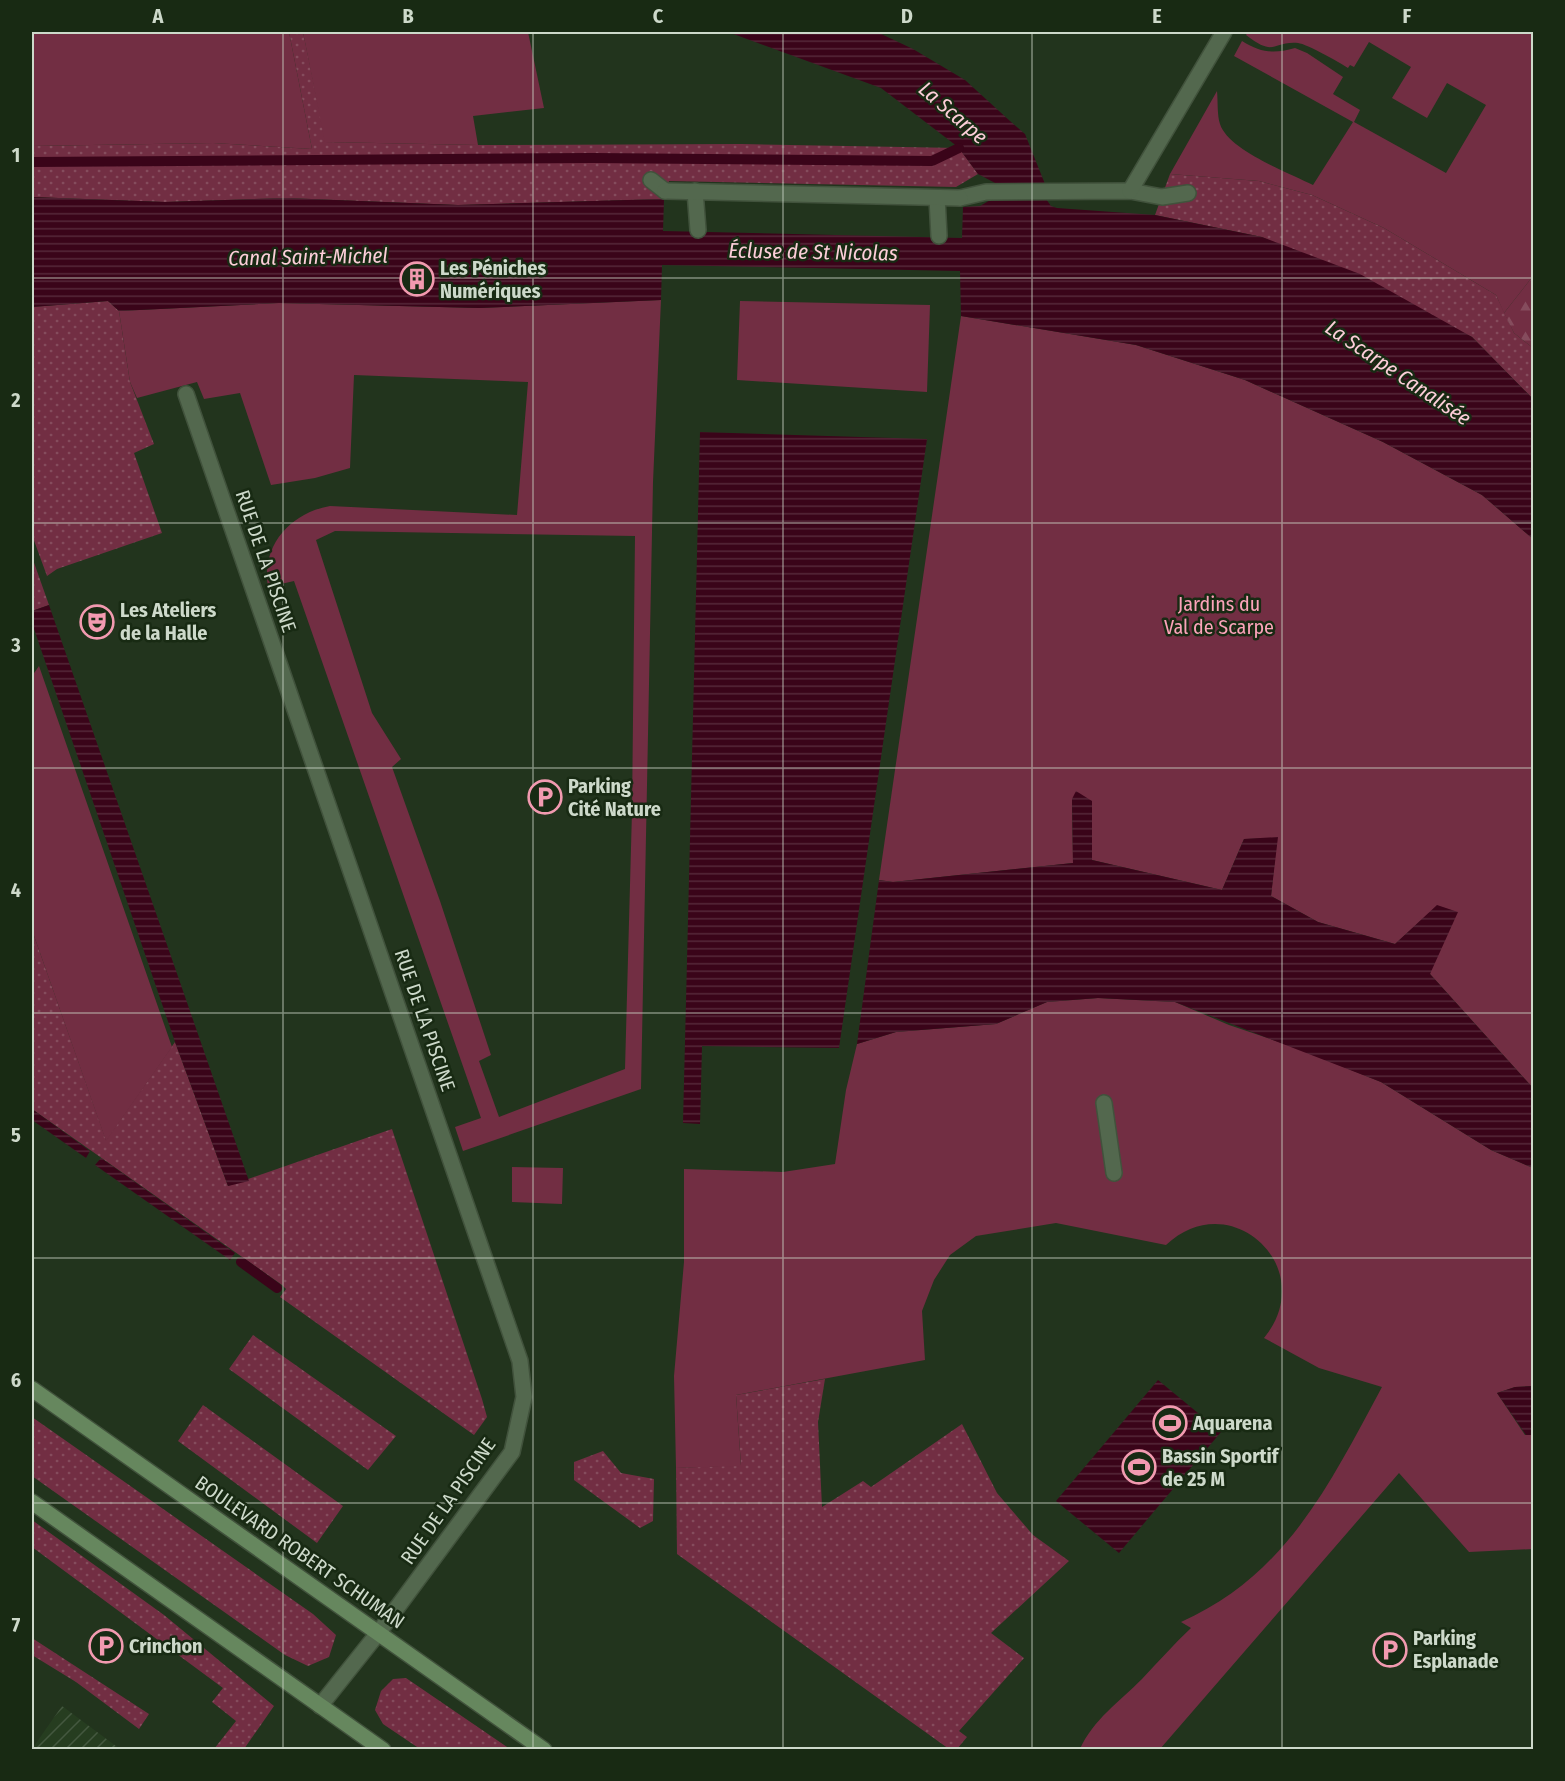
<svg xmlns="http://www.w3.org/2000/svg" width="1565" height="1781" font-family="'Fira Sans Condensed',sans-serif">
<style>
.industrial{fill:url(#industrial-furrows)}
.grass{fill:url(#grass-dots)}
.forest{fill:url(#forest-firs)}
.green{fill:#722e43;fill-rule:evenodd}
.water{fill:url(#water-rules)}
.lines{fill:none;stroke-linecap:round;stroke-linejoin:round}
.stream{stroke:#3a0419;stroke-width:10}
.service-casing{stroke:#41523c;stroke-width:18}
.minor-casing{stroke:#41523c;stroke-width:18}
.secondary-casing{stroke:#41523c;stroke-width:18}
.service{stroke:#53684e;stroke-width:15}
.minor{stroke:#53684e;stroke-width:15}
.secondary{stroke:#66875e;stroke-width:15}
.grid{fill:none;stroke:#cdd9ca;stroke-width:1.5;stroke-opacity:0.55}
.labels{text-anchor:middle;stroke-width:5;stroke-linejoin:round;paint-order:stroke}
.poi-label{font-size:20px;font-weight:bold;fill:#cdd9ca;stroke:#182a13;text-anchor:start}
.street-label{font-size:20px;fill:#cdd9ca;stroke:#182a13}
.park-label{font-size:20px;fill:#fca3ba;stroke:#182a13}
.water-label{font-size:21px;font-style:italic;fill:#fdced9;stroke:#182a13}
.neatline{fill:none;stroke:#cdd9ca;stroke-width:2}
.grid-label{font-size:20px;text-anchor:middle;font-weight:bold;fill:#cdd9ca}
</style>
<defs>
<pattern id="industrial-furrows" width="10" height="10" patternUnits="userSpaceOnUse" patternTransform="scale(1.5)"><rect width="10" height="10" fill="#263d20"/><path d="M-1 1l2-2M0 10L10 0M9 11l2-2" fill="none" stroke="#44583f"/></pattern>
<pattern id="grass-dots" width="8" height="8" patternUnits="userSpaceOnUse" patternTransform="scale(1.5)"><rect width="8" height="8" fill="#722e43"/><path d="M2 2h.1M6 6h.1" fill="none" stroke="#854c5d" stroke-width="1.8" stroke-linecap="round"/></pattern>
<pattern id="forest-firs" width="22" height="20" patternUnits="userSpaceOnUse" patternTransform="scale(1.5)"><rect width="22" height="20" fill="#722e43"/><path d="M5 1l3.5 6h-7zM16 11l3.5 6h-7z" fill="#854c5d"/></pattern>
<pattern id="water-rules" width="6" height="5" patternUnits="userSpaceOnUse" patternTransform="scale(1.5)"><rect width="6" height="5" fill="#3a0419"/><path d="M0 2.5h6" fill="none" stroke="#552839"/></pattern>
</defs>
<rect width="100%" height="100%" fill="#22341d"/>
<path class="industrial" d="M62,1706l58,43h-88z"/>
<path class="grass" d="M289,32h14l23,110 152,3 263,-1 218,4 19,26 -22,13 -287,-6 -5,18 -206,6 -171,-7 -122,4 -133,-5v-51l181,-3 99,6z
M1170,174l89,7 53,14 72,33 112,67 18,38 19,15v51l-61,-62 -210,-100 -107,-22z
M108,301l11,10 11,71 24,62 -20,9 28,80 -105,36 -10,7 -15,-41v-228z
M32,557l17,48 -17,6z
M32,930l74,210 69,-98 53,144 164,-57 90,270 5,18 -13,18 -194,-138 6,-8 -4,-4 -250,-176z
M253,1335l143,101 -28,34 -139,-101z
M825,1379l-7,43 4,85 41,-26 8,6 91,-63 35,69 36,42 36,26 -78,72 33,25 -65,73 8,6 -10,12h-8l-272,-195 -1,-86 65,-3 -5,-70z
M203,1405l140,101 -26,37 -139,-102z
M32,1417l281,197 23,21 -7,22 -21,9 -23,-11 -253,-179z
M603,1451l18,22 33,6 -1,42 -13,7 -66,-48v-18z
M32,1520l132,95 110,91 -30,43h-30l22,-28 -24,-19 11,-14 -191,-141z
M32,1638l117,76 -10,15 -63,-47 -44,-27z
M406,1678l104,71h-90l-37,-25 -8,-14 6,-19 12,-12z"/>
<path class="forest" d="M1533,276v72l-19,-15 -10,-20z"/>
<path class="green" d="M32,32h257l23,117 -99,-6 -181,3z
M303,32h225l16,76 -71,8 5,29 -153,-3z
M1248,32h285v244l-29,37 -8,-18 -112,-67 -72,-33 -53,-14 -89,-7 47,-83c1,10 0,24 3,33 8,26 69,49 93,61l40,-63 -119,-66 8,-15c19,12 32,13 53,7l12,5 36,24 -10,17 27,16 -6,12 92,51 40,-68 -39,-22 -20,35 -35,-20 19,-31 -42,-25 -15,25 -4,-2 -2,3c-9,-6 -41,-24 -50,-25 -27,-2 -22,15 -52,-8z
M661,300l-8,182 -12,607 -178,62 -8,-24 26,-9 -187,-537 -26,6c-7,-41 22,-74 62,-81l187,9 11,-133 -174,-7 -4,93 -35,10 -44,7 -31,-92 -36,6 -7,-17 -60,16 -7,-16 -11,-71 160,-8 200,5zM335,531l300,5 -3,275 -7,258 -126,48 -20,-56 12,-6 -51,-154 -48,-134 9,-8 -29,-46 -56,-173z
M740,301l190,4 -3,87 -190,-12z
M961,316l175,29 109,35 138,62 99,53 51,44v549l-103,-114 7,-68 -42,38 -77,-22 -47,-26 6,-58 -33,1 -22,51 -130,-30v-59l-20,-2 1,64 -180,19 -14,-2z
M39,666l133,381 -66,94 -74,-211v-254z
M1098,998l77,4 54,23 65,22 87,35 110,68 42,18v218l-18,1 -18,6 28,42h8v114l-64,3 -70,-79 -239,276h-80c13,-29 40,-48 62,-70 16,-17 32,-35 49,-51l-10,-6c106,-47 149,-139 201,-235l-63,-19 -55,-30c57,-70 -34,-154 -98,-93l-110,-22 -80,13 -26,19 -16,25 -12,31 3,49 -189,35 5,71 -65,2 -2,-92 10,-114v-93l99,3 52,-8 11,-74 11,-46 39,-12 100,-8 51,-22z
M512,1167l51,1 -1,36 -50,-2z"/>
<path class="water" d="M728,32h149l36,17 52,31 45,41 15,13 20,50h-48l-19,-10 -20,-27 -77,-59z
M32,197l133,5 122,-4 171,7 203,-6h3l-1,32 299,7 1,-31 17,-1 12,-7h54l5,7 6,2 98,7 107,22 98,37 112,63 61,62v140l-51,-44 -99,-53 -138,-62 -109,-35 -175,-29 -1,-45 -298,-6 -1,35 -182,8 -200,-5 -160,8 -11,-10 -76,6z
M700,432l227,7 -88,609 -137,-2 -2,78 -17,-1z
M49,605l200,576 -21,5 -53,-144 -143,-419v-12z
M1076,791l16,10v59l130,30 22,-51 34,-2 -7,59 47,26 77,22 42,-39 21,7 -28,62 103,114v80l-42,-18 -110,-68 -206,-80 -77,-4 -51,4 -51,22 -100,8 -39,12 22,-164 14,2 180,-19 -1,-64z
M32,1109l58,42 -4,7 -54,-38z
M101,1158l134,95 -5,7 -135,-95z
M1158,1380l63,52 -102,121 -63,-52z
M1533,1386v49h-7l-29,-42 18,-6z"/>
<g class="lines">
<path class="stream" d="M32,162l560,-4 340,3 27,-13
M241,1262l36,26"/>
<g class="service-casing">
<path id="service" d="M651,180l14,11
M695,191l3,39
M937,198l2,38
M960,198l26,-6 144,-1 32,6 26,-4
M1104,1103l10,70"/>
</g>
<g class="minor-casing">
<path id="minor" d="M665,191l295,7
M1130,191l94,-159
M186,394l334,967 4,36 -12,55 -133,180 -59,74"/>
</g>
<g class="secondary-casing">
<path id="secondary" d="M32,1389l512,361
M32,1502l351,248"/>
</g>
<use href="#service" class="service"/>
<use href="#minor" class="minor"/>
<use href="#secondary" class="secondary"/>
</g>
<path class="grid" d="M283,32v1718M533,32v1718M783,32v1718M1032,32v1718M1282,32v1718M32,278h1502M32,523h1502M32,768h1502M32,1013h1502M32,1258h1502M32,1503h1502"/>
<defs>
<g id="building-ring" transform="scale(1.725)"><circle r="9.5" fill="#182a13" stroke="#f29ab0" stroke-width="1.5"/><path d="M-4-6H4V6H1V3H-1V6H-4ZM-2.5-4.3h1.7v1.8h-1.7ZM.8-4.3h1.7v1.8H.8ZM-2.5-1h1.7V.8h-1.7ZM.8-1h1.7V.8H.8Z" fill="#f29ab0"/></g>
<g id="theatre-ring" transform="scale(1.725)"><circle r="9.5" fill="#182a13" stroke="#f29ab0" stroke-width="1.5"/><path d="M-5-5.5Q0-4 5-5.5V0Q5 5 0 6Q-5 5-5 0ZM-3.3-2.5H-1v1.5H-3.3ZM1-2.5H3.3v1.5H1ZM-2.8 1Q0 5.5 2.8 1Z" fill="#f29ab0"/></g>
<g id="parking-ring" transform="scale(1.725)"><circle r="9.5" fill="#182a13" stroke="#f29ab0" stroke-width="1.5"/><path d="M-3.5-5.5H1a3.5 3.5 0 0 1 0 7H-1V5.5H-3.5ZM-1-3.4V-.6H.8a1.4 1.4 0 0 0 0-2.8Z" fill="#f29ab0"/></g>
<g id="stadium-ring" transform="scale(1.725)"><circle r="9.5" fill="#182a13" stroke="#f29ab0" stroke-width="1.5"/><path d="M0-5a6.5 5 0 1 0 0 10a6.5 5 0 1 0 0-10ZM-3.5-1.8h7v3.6h-7Z" fill="#f29ab0"/></g>
</defs>
<g fill-rule="evenodd">
<use href="#building-ring" x="417" y="279"/>
<use href="#theatre-ring" x="97" y="622"/>
<use href="#parking-ring" x="545" y="797"/>
<use href="#stadium-ring" x="1170" y="1423"/>
<use href="#stadium-ring" x="1139" y="1467"/>
<use href="#parking-ring" x="106" y="1646"/>
<use href="#parking-ring" x="1390" y="1650"/>
</g>
<g class="labels">
<g class="poi-label">
<text x="440" y="275">Les Péniches<tspan x="440" dy="23">Numériques</tspan></text>
<text x="120" y="617">Les Ateliers<tspan x="120" dy="23">de la Halle</tspan></text>
<text x="568" y="793">Parking<tspan x="568" dy="23">Cité Nature</tspan></text>
<text x="1193" y="1430">Aquarena</text>
<text x="1162" y="1463">Bassin Sportif<tspan x="1162" dy="23">de 25 M</tspan></text>
<text x="1413" y="1645">Parking<tspan x="1413" dy="23">Esplanade</tspan></text>
<text x="129" y="1653">Crinchon</text>
</g>
<g class="street-label">
<text transform="translate(266 561) rotate(71)" y="7">RUE DE LA PISCINE</text>
<text transform="translate(425 1020) rotate(71)" y="7">RUE DE LA PISCINE</text>
<text transform="translate(448 1501) rotate(-55)" y="7">RUE DE LA PISCINE</text>
<text transform="translate(300 1552) rotate(35)" y="7">BOULEVARD ROBERT SCHUMAN</text>
</g>
<g class="park-label">
<text x="1219" y="611">Jardins du<tspan x="1219" dy="23">Val de Scarpe</tspan></text>
</g>
<g class="water-label">
<text transform="translate(953 113) rotate(41)" y="7">La Scarpe</text>
<text transform="translate(813 252) rotate(1)" y="7">Écluse de St Nicolas</text>
<text transform="translate(308 257) rotate(-1)" y="7">Canal Saint-Michel</text>
<text transform="translate(1398 373) rotate(34)" y="7">La Scarpe Canalisée</text>
</g>
</g>
<rect width="1565" height="1781" fill="none" stroke="#182a13" stroke-width="66"/>
<rect x="33" y="33" width="1499" height="1715" class="neatline"/>
<g class="grid-label">
<text x="158" y="23">A</text>
<text x="408" y="23">B</text>
<text x="658" y="23">C</text>
<text x="907" y="23">D</text>
<text x="1157" y="23">E</text>
<text x="1407" y="23">F</text>
<text x="16" y="162">1</text>
<text x="16" y="407">2</text>
<text x="16" y="652">3</text>
<text x="16" y="897">4</text>
<text x="16" y="1142">5</text>
<text x="16" y="1387">6</text>
<text x="16" y="1632">7</text>
</g>
</svg>
